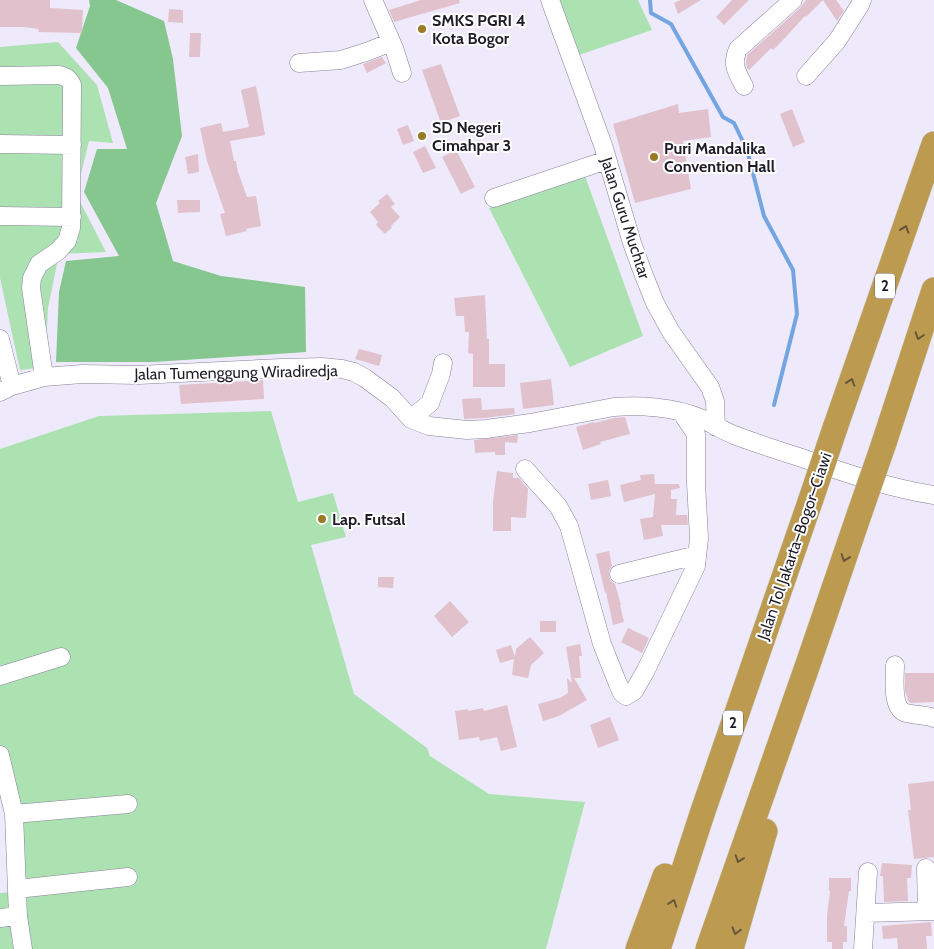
<svg xmlns="http://www.w3.org/2000/svg" width="934" height="949" font-family="Cabin,sans-serif">
<style>
.green{fill:#ace1b2}
.forest{fill:#86c68f}
.lines{fill:none;stroke-linecap:round;stroke-linejoin:round}
.stream{stroke:#75a5e1;stroke-width:4}
.building{fill:#e1c1cb}
.minor-casing{stroke:#87809a;stroke-width:19}
.highway-casing{stroke:#d2d2d4;stroke-width:26}
.minor{stroke:#fff;stroke-width:18}
.highway{stroke:#bc9a50;stroke-width:25}
.highway-bridge-casing{stroke:#d2d2d4;stroke-width:26;stroke-linecap:butt}
.highway-bridge{stroke:#bc9a50;stroke-width:25}
.oneway{stroke:#665539}
.poi-dot{fill:#9a7a24;stroke:#fff;stroke-width:2}
.labels{text-anchor:middle;stroke-width:4;stroke-linejoin:round;paint-order:stroke}
.shield{fill:#fff;stroke:#626068;stroke-width:1}
.shield-label{font-size:15px;font-weight:bold;fill:#1f1c27}
.poi-label{font-size:16px;font-weight:bold;fill:#1f1c27;stroke:#fff;text-anchor:start}
.street-label{font-size:16px;fill:#1f1c27;stroke:#fff}
</style>
<rect width="100%" height="100%" fill="#eeeafb"/>
<path class="green" d="M559,0h79l14,30 -73,25z
M58,42l39,43 16,58 -24,-2 -13,53 30,58 -47,2 -11,54 -3,59 -25,3 -20,-92v-231z
M585,176l58,160 -73,31 -81,-159z
M271,411l27,91 35,-9 13,44 -35,8 43,149 73,54 3,8 59,38 96,8 -39,147h-546v-56l14,-1 -14,-144v-299l99,-33z"/>
<path class="forest" d="M89,0h27l48,21 9,38 9,77 -26,67 17,58 48,15 84,11 1,65 -152,10h-98l3,-70 7,-31 53,-5 -35,-64 13,-43h30l-19,-61 -32,-40 14,-42z"/>
<g class="lines">
<path class="stream" d="M650,0l1,13 20,11 52,93 11,6 13,27 17,66 29,54 4,44 -23,91"/>
</g>
<path class="building" d="M0,0h50v8l33,2 -1,23 -44,-1 1,-3 -16,-2h-23z
M421,0h38l1,3 -66,19 -5,-12z
M681,0h20l-23,14 -4,-11z
M732,0h17l-25,25 -8,-8z
M806,0h30l8,11 -7,10 -14,-21 -17,17 -1,-1 -21,23 -11,11 -2,-2 -22,22 -2,-2 -1,-5 1,-8 53,-47z
M169,9l14,1v13l-15,-1z
M190,33h11l-1,24h-11z
M382,57l4,6 -19,10 -4,-9z
M441,64l19,52 -19,7 -19,-53z
M256,86l5,25 4,24 -35,6 4,20h2l2,11 9,25 9,-1 5,30 -15,3 1,2 -21,5 -6,-22 5,-1 -18,-52 -7,-33 21,-5 2,9 26,-5 -8,-37z
M678,104l1,9 29,-4 3,28 -28,4 8,48 -56,14 -22,-79z
M792,109l13,33 -12,5 -13,-33z
M408,125l6,16 -11,4 -6,-16z
M425,146l11,22 -13,5 -10,-21z
M456,150l19,37 -14,7 -19,-37z
M198,154l1,18 -11,2 -3,-17z
M387,194l8,10 -4,3 9,10 -9,9 1,1 -7,7 -9,-9 2,-3 -8,-10 10,-9 -2,-2z
M177,200h23v12l-22,1z
M485,295l2,44h2v25h16v23h-32v-33l-5,-1 1,-21h-4l-1,-16h-8l-2,-18z
M359,349l23,6 -3,11 -24,-7z
M551,379l3,26 -31,4 -3,-26z
M263,380l1,19 -83,5 -2,-19z
M481,398l1,12 32,-2 1,6 -30,4 -21,1 -2,-20z
M625,417l5,17 -30,8 1,2 -18,6 -7,-23 18,-5v1l20,-5z
M518,435l-1,8 -12,-1v13h-10v-3l-20,1 -1,-13z
M497,471l16,2v5h6l9,11 -2,29 -15,-1v14h-18v-30z
M654,474l1,10h24l1,4 -9,2v9h6l-1,16h11l1,10h-27l2,11 -19,4 -4,-21 13,-2 2,-23 -31,8 -4,-17 21,-5 -1,-5z
M608,480l3,16 -20,4 -3,-16z
M609,551l3,15 -3,5v5l2,5 4,3 6,21h-1l4,17 -11,3 -7,-33 -1,1 -9,-39z
M378,577h16l-1,11 -15,-1z
M450,601l19,21 -17,15 -18,-21z
M540,621h16v11h-16z
M628,628l21,10 -7,15 -21,-11z
M530,637l14,16 -13,12 -3,13 -16,-3 2,-16 -14,4 -4,-13 15,-5 4,12 1,-8z
M580,644l2,12h-3l2,22h-7l13,22 -28,16 -16,5 -5,-17 22,-6 8,-5 -1,-15 5,5 -6,-36z
M905,673h29v29l-23,1 -2,-1 -4,-11z
M507,705l10,42 -16,4 -4,-14 -17,4 -1,-4 -20,3 -4,-29 13,-2v2l15,-3 1,3z
M610,717l9,23 -21,8 -8,-23z
M934,781v76l-20,2 -6,-49h3l-3,-26z
M882,863l30,2 -1,13h-4l1,23 -24,1 -1,-26h-3z
M829,878h22v13h-2l-5,35h3v16h-4v7h-11v-7h-5v-26l3,-25h-1z
M931,922l1,14h-6l1,13h-29l-1,-11 -14,1 -1,-13z"/>
<g class="lines">
<g class="minor-casing">
<path id="minor" d="M373,0l21,48 8,25
M550,0l53,145 29,98 11,30 12,30 16,29 39,55 5,14 1,26
M299,63l42,-3 28,-9 22,-9
M0,76l59,-1c7,2 10,3 13,10l-1,143 -4,13 -9,10 -19,13 -7,14 -1,10 13,89
M806,76l31,-35 23,-36 2,-5
M744,86c-7,-14 -13,-21 -6,-37l55,-49
M0,144l72,1
M494,198l113,-38
M0,216l72,1
M0,339l12,47
M0,392l12,-6 32,-9 38,-3 57,1 142,-7 41,-1 20,2 12,3 11,6 27,20 19,21 18,7 38,4 19,-1 44,-6 84,-16c26,-2 61,0 86,11 11,5 22,12 34,17 21,8 43,15 65,22 44,15 89,31 135,38
M411,419l19,-16 11,-29 2,-11
M525,469l33,37 11,20 33,118 16,40 4,9 4,3 8,-5 11,-19 51,-106 3,-28 -3,-55v-49l-15,-22
M619,574l78,-19
M895,665c0,12 -4,44 11,48 9,2 19,2 28,5
M0,676l61,-19
M0,755l14,59 4,102 5,33
M14,814l114,-10
M926,868l1,43
M17,889l111,-12
M866,913l68,-2
M0,918l18,-2
M863,949l5,-77"/>
</g>
<g class="highway-casing">
<path id="highway" d="M835,428l99,-284
M884,443l50,-153
M638,949l27,-73
M658,949l45,-138 108,-312
M708,949l100,-285 52,-152
M731,949l34,-118"/>
</g>
<use href="#minor" class="minor"/>
<use href="#highway" class="highway"/>
<g class="highway-bridge-casing">
<path id="highway-bridge" d="M811,499l24,-71
M860,512l24,-69"/>
</g>
<use href="#highway-bridge" class="highway-bridge"/>
</g>
<defs><path id="oneway-chevron" d="M-2-3.5L2.5 0L-2 3.5" fill="none" stroke-width="1.6" stroke-linecap="round" stroke-linejoin="round" transform="scale(1.25)"/></defs>
<g class="oneway">
<use href="#oneway-chevron" transform="translate(905 229) rotate(-71)"/>
<use href="#oneway-chevron" transform="translate(919 336) rotate(108)"/>
<use href="#oneway-chevron" transform="translate(851 382) rotate(-71)"/>
<use href="#oneway-chevron" transform="translate(845 558) rotate(109)"/>
<use href="#oneway-chevron" transform="translate(739 859) rotate(109)"/>
<use href="#oneway-chevron" transform="translate(673 903) rotate(-72)"/>
<use href="#oneway-chevron" transform="translate(736 931) rotate(106)"/>
</g>
<g class="poi-dot">
<circle cx="422" cy="29" r="5"/>
<circle cx="422" cy="136" r="5"/>
<circle cx="654" cy="157" r="5"/>
<circle cx="322" cy="519" r="5"/>
</g>
<g class="labels">
<g class="shield">
<rect x="875" y="273.5" width="20" height="25" rx="4"/>
<rect x="723" y="710.5" width="20" height="25" rx="4"/>
</g>
<g class="shield-label">
<text x="885" y="291">2</text>
<text x="733" y="728">2</text>
</g>
<g class="poi-label">
<text x="432" y="26">SMKS PGRI 4<tspan x="432" dy="18">Kota Bogor</tspan></text>
<text x="432" y="133">SD Negeri<tspan x="432" dy="18">Cimahpar 3</tspan></text>
<text x="664" y="154">Puri Mandalika<tspan x="664" dy="18">Convention Hall</tspan></text>
<text x="332" y="525">Lap. Futsal</text>
</g>
<g class="street-label">
<text transform="translate(626 218) rotate(72)" y="6">Jalan Guru Muchtar</text>
<text transform="translate(236 372) rotate(-1)" y="6">Jalan Tumenggung Wiradiredja</text>
<text transform="translate(794 546) rotate(-71)" y="6">Jalan Tol Jakarta–Bogor–Ciawi</text>
</g>
</g>
</svg>
